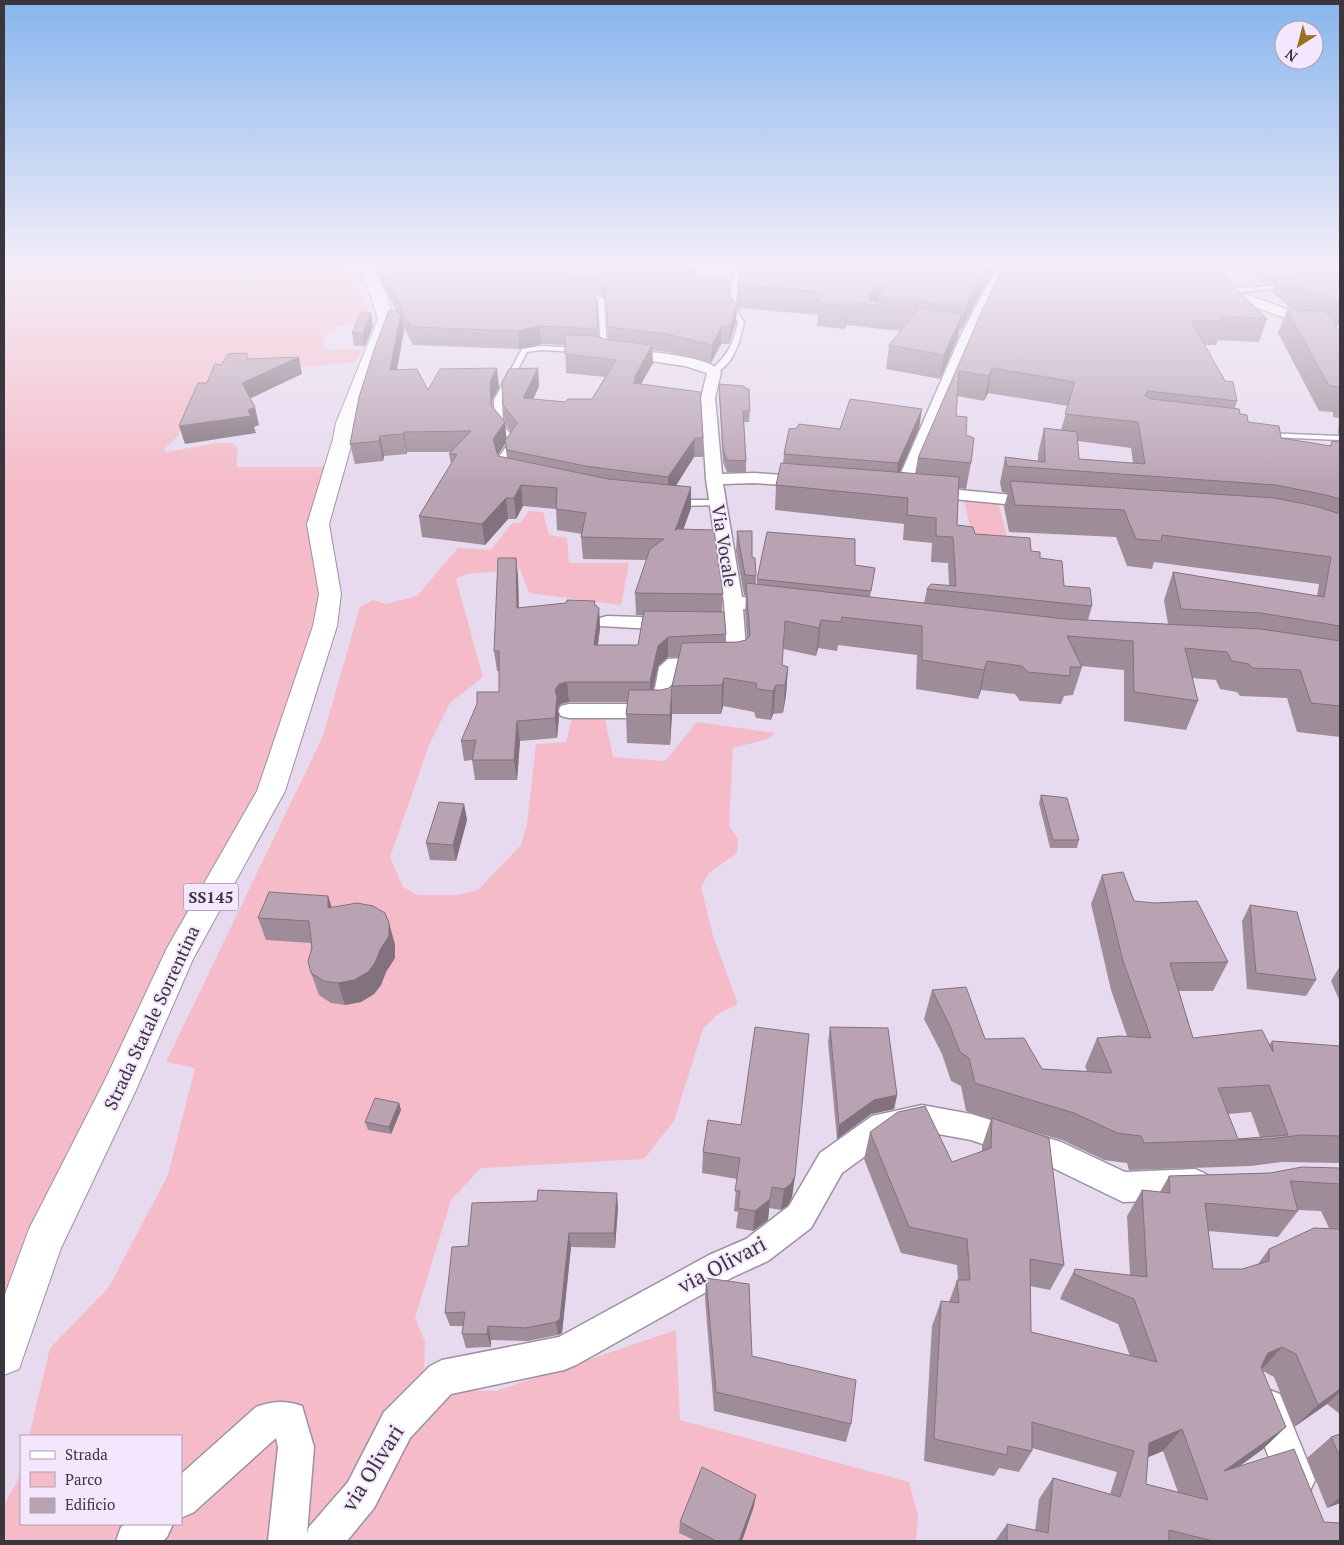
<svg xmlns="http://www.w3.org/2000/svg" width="1344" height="1545" font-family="'PT Serif',serif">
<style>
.green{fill:#f5bbc8}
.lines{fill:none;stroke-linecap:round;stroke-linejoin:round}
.lane-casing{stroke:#9d90a4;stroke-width:3}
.street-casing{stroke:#9d90a4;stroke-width:3}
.primary-casing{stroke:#9d90a4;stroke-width:2}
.lane{fill:#fff;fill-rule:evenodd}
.street{fill:#fff;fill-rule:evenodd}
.primary{fill:#fff;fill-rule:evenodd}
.wall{fill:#9f8c99;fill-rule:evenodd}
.shaded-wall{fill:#82727d}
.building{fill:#b9a3b2;stroke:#82727d;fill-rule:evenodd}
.labels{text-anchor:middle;stroke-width:4;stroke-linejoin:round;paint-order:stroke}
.shield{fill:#f4e7fd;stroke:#726b77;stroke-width:1}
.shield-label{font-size:16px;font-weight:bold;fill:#3b363e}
.street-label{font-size:18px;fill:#3b363e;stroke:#f4e7fd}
.near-street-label{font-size:21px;fill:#3b363e;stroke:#f4e7fd}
</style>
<rect width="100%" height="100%" fill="#e7daef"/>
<path class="green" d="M4,269h346l18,43 1,10 -29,4 -15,9 -2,15 38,-1 -6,13 -70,7 -55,-2 -26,17 -27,53 -13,12 2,3 52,-9h14l5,5v19h89l-5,135 -64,194 -134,253 -119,248z
M1208,269h77l16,13 -77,2z
M964,499l34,3 15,57 -38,-7z
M529,511l14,1 6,23 18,3 2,25h60l-8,42 -92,-12 -9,-24 -53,5 -11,5 27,98 -33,26 -21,42 -39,112 13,30 14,8h41l20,-5 43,-45 6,-21 9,-80 30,-2 7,-27h31l9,42 52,4 32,-39 78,11 -7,6 -35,9 -4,78 9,13 -1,14 -28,20 -8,14 12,49 25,68 -20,10 -15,15 -29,92 -30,38 -163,9 -30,32 -36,118 10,24 -1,31 44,17 28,1 180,-61 4,90 229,62 9,34 -2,25h-912v-36l15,-27 2,-9v55h160v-88h-152l21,-88 59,-61 59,-112 27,-107 -29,-6 157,-326 37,-129 13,-7 13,4 31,-8 41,-48 33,2 21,-27h8z"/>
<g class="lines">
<g class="lane-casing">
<path id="lane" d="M734,269h6l-5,39 9,14c-4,19 -10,43 -30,52l-4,-2c18,-19 22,-24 28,-50l-9,-14z
M1287,285l2,1v2l-65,5 -3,-2 3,-2z
M580,289h4l20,10 3,53 -6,1 -3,-2 3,-2 -3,-49 -18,-9z
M541,346l39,2 3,2 -3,2 -39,-2 -14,2 -25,48 1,25 14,17 -12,18 3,12 -7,2 -4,-14 12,-18 -14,-17 -1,-25 28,-51z
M1265,433l75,3v4l-72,-3h-3z
M717,500l4,3 -1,2 -44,1 -4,-3 4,-3z"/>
</g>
<g class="street-casing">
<path id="street" d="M996,269h12l-33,66 -65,154 -2,4h-12l-2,-4 67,-154z
M1160,269h17l139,51 14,9 10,11v17l-5,-1 -11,-18 -18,-12 -144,-54z
M622,349c22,3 87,6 99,23l-6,26 7,76 33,-1 54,4 6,2 2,3 -2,3 -6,2 -54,-4 -32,1 19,113 40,6 3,4 -3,4 -7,2 -32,-4 4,53 -3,4 -7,2 -57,1 -8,42 -3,5 -8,2h-92l-8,-2 -3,-5 3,-5 8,-2h83l7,-37 9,-8 59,-3 -3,-54 -18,-123 -5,-81 6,-25 -22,-7 -68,-10 -2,-3z
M928,487l107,10 6,1 2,4 -2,4 -6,1 -113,-11 -2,-4 2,-4z
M607,616l65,2 7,2 3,4 -3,4 -7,2 -72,-4 -3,-4 3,-4z
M922,1105l49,9 90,28 64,30 70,-3 11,5 5,10 -5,10 -11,5 -72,3 -70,-34 -82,-28 -49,-9 -32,7 -48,35 -31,55 -43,33 -35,16 -157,88 -12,5 -113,24 -41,44 -36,70 -27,33h-79l10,-94 -2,-9 -82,74 -13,6v-44l75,-67c17,-6 29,-7 46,-1l12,41 -7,87 2,-7 39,-45 36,-70 46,-46 12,-6 117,-23 150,-82 37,-16 43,-33 31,-53 52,-37z
M1267,1389l13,5 35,86 -6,13 -13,6 -13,-6 -34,-86 5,-13z
M126,1524h47l-6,13 -4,4h-47l5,-14z"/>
</g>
<g class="primary-casing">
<path id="primary" d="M359,269h14l13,24 8,26 -40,104 -1,16 -24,85 12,70 -4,32 -52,165 -92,168 -57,131 -75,158 -42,121 -15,6v-78l25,-68 76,-149 62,-132 90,-157 56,-165 6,-32 -12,-70 26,-85 3,-16 42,-104 -8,-26z"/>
</g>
<use href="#lane" class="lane"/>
<use href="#street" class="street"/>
<use href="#primary" class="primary"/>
</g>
<path class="wall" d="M375,269h321l-3,8 36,1v15l8,12 -1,17 -7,22h-8l-10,19 -44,-11 -15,-2 1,13 -12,21 62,54v19h-9l-18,29 15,22 -8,22 40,64 -1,18 4,22 -1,8h13l8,-2 1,-1 -2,-28 1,-15 -2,-1 -8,-44 1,-20 15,26 4,19v8l1,1v-6l98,-14 20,3 -5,29 54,6 3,-14 22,-4 -1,-22 -17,-1 1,-19 -29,-3 1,-16 -129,-14 1,-25 7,-21 1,-10 56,-25 82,-20 -3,19 -20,45 16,1 3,-16 84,-189 265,50 -8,23 -41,-2 -2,5h-12l33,56 -2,7 13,14 33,16 49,8 2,-5 6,1 2,-7v302l-43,-5 -10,-34 -47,-2 -3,-4 -17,-3 -4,-9 -24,-2 6,23 -12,29 -62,-9v-51l-43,-4 1,1 -9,28 -9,1 -3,8 -41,-3 -5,-7 -34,-4 -3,9 -62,-10 1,-34 -79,-10 -1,6 -19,-3 -2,8 -33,-7 -1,16 6,2 -2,28 -3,18 -10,1 -2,6 -15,-2 -2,-6 -31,-6 -2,8h-49v-28l7,-29h-11l-10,9 -5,24 19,25 -2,30 -43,-2 -1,-29 2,-12h-59l-8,2 -3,3 1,10 -2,21 -37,3 -3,39h-42l-3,-20 -8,1 -3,-20 38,-49v-21h-2l-3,-20 22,-93 2,19 1,31 76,-4 4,4 1,20 -2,17h40l5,-30h-7l-1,-22 12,-33 -64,-1 -2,-22 1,-3 -25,-4 -1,-21 -33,-3 -7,13h-8l-23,26 -63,-8 -3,-21 32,-52 -2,-10 2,-2h-44v2l-23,2 -1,5 -28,3 -5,-20 47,-132zM596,292l10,7 2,41 -4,-1 -5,-2zM402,324l11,21 106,4 22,-5 24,1 1,28 39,4 -13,22 -27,3 -32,-3 6,-13 -1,-18 -35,37 2,19 6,8 -5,7 -1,-17 -13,-15v-7l7,-13 -71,3 -31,-20 7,-39zM988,393l80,13 -7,24 -17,-2 -6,26v7l-33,-4 -5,26 2,9 6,1 -4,14 5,25 107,5 11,29 25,3 2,-7 165,22 -2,12 -144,-24 -9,28 4,24 -80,-4 4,-14 -28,-20 -24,-28 -9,-7 -56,-17 -18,-9 1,-37 8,1 5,-26 -5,-28 -10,-19 1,-20 27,5zM1078,441l53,7 2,15 -54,-4zM505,444l2,14 -9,-2v-1z
M994,269l-33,61h-2l-1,7 -18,42 -54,-10 3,-24 11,-14 -54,-6 -1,4 -28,-3 1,-11 -78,-7 -1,3 -2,-3 1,-23z
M1248,269h90l2,2v55h-4l4,7v101h-2l1,-16 -6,-1v-5l-14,-1 -41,-78 9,-23h7l-4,-2 -18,-16 3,-8 -10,1z
M373,326l-8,20h-11l-2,-13z
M719,384l31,27 -1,11h-5l2,39v12l-19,-1 -4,-10 -4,-66z
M1041,795l38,45 -2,8h-27l-11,-45z
M464,804l3,16 -11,41 -26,-1 -4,-17z
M1102,875l32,26 94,61 -15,29h-34l14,47 76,7 3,-4 68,5v117l-58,-1 -31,4 -122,4 -2,-7 -23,-3 -42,-20 -45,-13 47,138 -14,25 -20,-4 1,46 99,24 -12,-32 -58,-25 2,-5 13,-25 55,6 -3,-59 15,-26 18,2 9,-16 101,-3 70,-5v246l-13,-10 -33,23 -20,-50 -11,-6v78l-23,17 84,56 16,19h-345l12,-17 28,7 4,-32 14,-21 57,16 7,-22 -85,-24v3l-13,21 -20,-4 -5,8 -70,-15 8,-135 9,-25 8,1 8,-22h1l-1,-15 -56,-12 -37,-94 6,-27 82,30 30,-10v-6l9,-27 -25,-8 -5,-25 -10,-5 -9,-27 -18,-35 8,-29 53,49 57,30 45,2 -2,-4 12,-29 30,-2 -16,-46 -20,-86zM1251,1112l9,25 -22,2 -10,-25zM1298,1210l23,1 8,17 -60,21 -11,15 -16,5h-29l-5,-38 70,6 20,-26zM1163,1451l15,41 -32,-8 2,-27z
M328,896l4,12 57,15 6,22v13l-9,14 -5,13 -7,9 -13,8 -16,3 -14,-2 -12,-8 -8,-22v-30l-45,-3 -8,-22z
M1250,905l66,75 -10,16 -59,-7 -5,-68z
M1340,966v36l-9,-21z
M830,1027l67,68 -3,14 -23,5 -34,25 -9,-97z
M399,1103l2,7 -10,24 -23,-4 -3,-8z
M708,1120l87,56 -3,21 -4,8 -7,5 -12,-2 -1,12 -15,11 -17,-3 2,-16 -4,-1 3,-32 -35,-6 1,-21z
M618,1207l-3,41 -44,-1 -9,86 -4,2 -30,6 -37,-1v7l-25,1 -4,-14 1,-8h-13l-5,-13 23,-67z
M706,1278l46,78 99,68 -5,18 -132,-31 -9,-113z
M1340,1434v69l-13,5 -20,-50 24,-21z
M754,1506l-12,35h-46l-17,-8 1,-11z"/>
<path class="shaded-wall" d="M690,269h6l-9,25 1,-17z
M986,269h8l-33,61 4,-23z
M880,283l-3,22 -9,-1 1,-6 5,-12z
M741,285l-1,23 -1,3 1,-23z
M848,302l-2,23 -1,4 2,-23z
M737,305l-1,17 -7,22 1,-18z
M371,313l2,13 -8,20 -2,-13z
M401,313l3,18 -11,58 -3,-19z
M962,314l-4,23 -18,42 4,-24z
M540,326l1,18 -22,5 -1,-18z
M722,326l-1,18 -10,19 1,-18z
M652,345l1,18 -17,30 -3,-10 1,-5z
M299,357l3,17 -55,26 -5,-17z
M497,368l2,19 -7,13 1,25 -2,-20 -1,-24z
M538,368l1,18 -14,31 -2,-19z
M992,368l-4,25 -4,8 5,-25z
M255,407l4,18 -5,2 2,6 -71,11 -6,-18 69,-16z
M922,409l-3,19 -24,55 3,-20z
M505,422l2,20 -2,-1v3l-10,15 -2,-20z
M404,432l3,20v2l-4,-20z
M380,436l4,20 -1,5 -4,-20z
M695,438l-1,19 -26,40v-20z
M521,485l2,21 -7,13 -2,-21z
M691,487v21l-16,45v-22z
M506,498l2,21 -23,26 -3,-21z
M516,558l2,19 1,50 -2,-19z
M599,608l1,20 -5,37 -1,-20z
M821,620l-3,28 -2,8 3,-28z
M668,637v20l-10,9 -8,36v-20l8,-36z
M987,661l-6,29 -3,9 6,-29z
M788,667l-2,28 -3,18 2,-28z
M724,678l-1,28 -2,8 1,-29z
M567,682l2,20 -8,2 -3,3 1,10 -2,21 -2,-20v-28l4,-6z
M672,685v30l-2,30v-30z
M776,685l-3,29 -2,6 2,-29z
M517,721l3,20 -3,39 -3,-20z
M464,804l3,16 -11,41 -3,-16z
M328,896l7,22 -7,-10z
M389,923l6,22v13l-9,14 -5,13 -7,9 -13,8 -16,3 -7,-22z
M897,1095l-3,14 -23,5 -34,25 2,-14 35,-25z
M399,1103l2,7 -10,24 -2,-7z
M795,1176l-3,21 -4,8 -7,5 3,-21z
M617,1193l1,14 -3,41 -1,-15z
M770,1199l-2,21 -15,11 2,-20z
M569,1233l2,14 -9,86 -4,2 -2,-13z
M488,1326l3,14v7l-4,-13z
M1282,1347l-21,23 -14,6 21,-23z
M1340,1389v3l-13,12 -33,23 24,-22z
M1286,1427l-23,22 -59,42 20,-20z
M1182,1429l-19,22 -31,13 17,-21z
M756,1495l-2,11 -12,35h-3z
M1340,1497v6l-13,5z"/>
<path class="building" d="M381,269h124l8,3 59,6 23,6 3,45 -58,-3 -22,5 -107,-4z
M570,269h120l-2,8 41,1 -1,14 9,13 -7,21h-8l-10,19 -45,-11 -59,-7 -3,-45 -10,-7z
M740,269h246l-21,38 -86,-11 5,-10 -4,-3 -6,3 -5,12 1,3 92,13 -18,41 -55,-10 29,-35 -70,-8 -1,4 -28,-3 3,-11 -81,-7 -1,3 -2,-3z
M1002,269h212l5,2 48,48 -47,-3 4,5h-33l34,60 8,1 4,19 -89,-10 -3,5 6,3 88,10 1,5 7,1 1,7 31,4 2,12 50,8 1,-5 8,1v57l-14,-4 -50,-10 -269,-19 -2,-9 40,5 -1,-34 33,4 2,27 66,5 -7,-42 -73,-8 10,-32 -83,-14 -3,8 -30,-5 -3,45 11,1 -1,18 8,3 -3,25 -53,-5 63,-145z
M1290,269h48l2,2v32h-2l-13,-8 -27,-9 -18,-16z
M389,310l12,3 -11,57 27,-1 11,21 12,-21 57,-1 -7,13 1,24 14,17 -12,17 5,17 110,23 83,8 -16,44 2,-2 37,1 9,64 -88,-1 15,-44 14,-10 -83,-2 5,-24 -30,-4 1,-21 -36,-3 -7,13h-8l-24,26 -63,-8 38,-62h-8l22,-23 -67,1 -1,2 -23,2 -1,5 -29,3 9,-47 15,-47z
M1287,310l36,1 5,3 12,19v54l-11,-1z
M361,313h10l-8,20h-11z
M565,335l32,1 7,3 48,6 -18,33 2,1 -3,4 67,9 3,46h-8l-27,39 -83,-11 -78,-16 -2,-9 12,-18 -14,-18 -1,-23 7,-13 29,-1 -15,30 42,4 3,-3h24l24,-39 -51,-6z
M247,353v6l52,-2 -57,26 13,24 -7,3 3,6 -72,10 19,-43h9l8,-19 6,1 7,-11z
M719,384l25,2 1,2 4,1 1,22h-7l3,50 -19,-1 -4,-10z
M850,399l72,10 -24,54 -114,-9 5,-25 8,-1 2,-4 41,5z
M781,463l178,14 -2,48 16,2 2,7 55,4 1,13 9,1v6l22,3 2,25 26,2 2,18 -165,-17 4,-5 25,2 -3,-49 -17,-1v-18l-29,-3 1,-17 -132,-13z
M1010,481l265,17 40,8 25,8v112l-79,-13 -80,-4 -8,-37 151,25 7,-40 -169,-22 -1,6 -25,-2 -12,-29 -109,-5z
M737,531h15v26l3,1 1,18 -11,-1z
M767,532l88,7v26l20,3 -4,23 -114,-12z
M498,558h18l1,50 49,-5 1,-3 28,1 -1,3 5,4 -5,37h44l6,-34 80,1 2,22 -58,3 -10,9 -8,36h-83l-8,2 -4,6 2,7 -2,21 -38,3 -3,39h-42l4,-20 -15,1 16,-37v-12h22v-41h-5z
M746,583l320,36 195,10 79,12v65l-29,-3 -11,-33 -48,-2 -3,-4 -17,-3 -5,-9 -42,-4 13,53 -64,-9 -1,-51 -66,-5 15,31h-12v9l-42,-4 -6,-6 -35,-5 -3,9 -62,-10v-34l-80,-9 -1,5 -20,-2 -2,8 -34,-7 -3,44 6,2 -3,18h-9l-3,6 -16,-2 -1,-6 -32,-5 -2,7 -50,1 10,-43 56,-1 8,-2 4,-5z
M672,685l-2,30 -44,-1 3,-24h32l8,-2z
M1041,795l26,3 12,42h-26z
M439,802l25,2 -11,41 -27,-2z
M1123,872l11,29 21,2 42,-2 31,61 -58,1 23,75 69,-8 11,22 -1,-11 68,5v90l-39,-1 -32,4 -125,4 -3,-7 -24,-3 -43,-20 -99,-30 -6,-25 -9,-6 -10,-26 -18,-36 34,-3 19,52 39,-1 18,31 70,4 -15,-35 22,-2 32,2 -28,-77 -21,-86zM1269,1085l19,50 -50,4 -20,-51z
M269,892l59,4v12l29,-5 16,3 12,7 4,10v13l-9,14 -5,13 -7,9 -14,8 -16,3 -14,-2 -13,-8 -3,-12 4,-13 -3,-27 -51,-3z
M1250,905l47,7 19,68 -60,-7z
M755,1027l54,7 -14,142 -4,8 -7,5 -12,-2 -2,12 -15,12 -17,-3 2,-17h-5l5,-33 -37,-6 5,-32 33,5z
M830,1027l58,1 9,67 -23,5 -35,25z
M375,1098l24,5 -10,24 -24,-5z
M925,1106l27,56 39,-14 1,-30 57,20 15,127 -34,-6 1,73 126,30 -23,-63 -60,-25 1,-5 72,8 -5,-87 28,3 -1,-17 101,-3 32,-6 38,1v16l-50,-3 8,30 -93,-8 8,66h29l27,-8v-12l45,-21 26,1v160l-22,16 -22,-51 -14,-7 -14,6 -7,14 25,60 -62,44 70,-22 30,73 16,1v18h-127l-44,-11v11h-162v-17l41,9 5,-55 67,19 14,-46 -102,-29v29l-24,-5 -1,9 -73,-16 7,-138 18,2 -2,-23h13l-3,-41 -58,-12 -39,-95 28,-20zM1182,1429l26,71 -62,-16 3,-41z
M538,1190l79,3 -3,40h-45l-9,86 -4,3 -31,6 -37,-2 -1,8h-25l3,-22 -20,1 7,-66 16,-1 4,-43 65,-2z
M706,1278l43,6 3,72 104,24 -5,44 -135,-32z
M1340,1434v23l-9,-20z
M702,1467l54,28 -17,46h-23l-36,-19z"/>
<linearGradient id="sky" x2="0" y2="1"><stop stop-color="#87b5ed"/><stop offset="0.55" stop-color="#f4eef8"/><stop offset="1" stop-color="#f4eef8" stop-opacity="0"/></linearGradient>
<rect width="1344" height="485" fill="url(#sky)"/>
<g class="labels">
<rect class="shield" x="183.5" y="883.5" width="55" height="27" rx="4"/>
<g class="shield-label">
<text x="211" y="903">SS145</text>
</g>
<g class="street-label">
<text transform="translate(724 546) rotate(81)" y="6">Via Vocale</text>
<text transform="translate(152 1018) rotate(-65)" y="6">Strada Statale Sorrentina</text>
</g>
<g class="near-street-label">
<text transform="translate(722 1265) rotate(-28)" y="7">via Olivari</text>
<text transform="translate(373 1468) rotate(-58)" y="7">via Olivari</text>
</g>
</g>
<rect width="1344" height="1545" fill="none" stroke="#3b363e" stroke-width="10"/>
<rect x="20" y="1435" width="162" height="90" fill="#f4e7fd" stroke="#aaa0b1"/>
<rect x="30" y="1451" width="25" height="8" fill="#ffffff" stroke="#aaa0b1"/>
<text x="65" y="1460" font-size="15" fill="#3b363e">Strada</text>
<rect x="30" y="1472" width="25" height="15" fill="#f5bbc8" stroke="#aaa0b1"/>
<text x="65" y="1485" font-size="15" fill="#3b363e">Parco</text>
<rect x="30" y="1498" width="25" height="15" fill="#b9a3b2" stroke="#aaa0b1"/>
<text x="65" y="1510" font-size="15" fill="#3b363e">Edificio</text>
<g transform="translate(1299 45) rotate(216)"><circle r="24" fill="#f4e7fd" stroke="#aaa0b1"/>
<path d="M0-4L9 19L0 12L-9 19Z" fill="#9b701f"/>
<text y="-8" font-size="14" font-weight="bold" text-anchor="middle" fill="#3b363e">N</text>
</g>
</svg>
